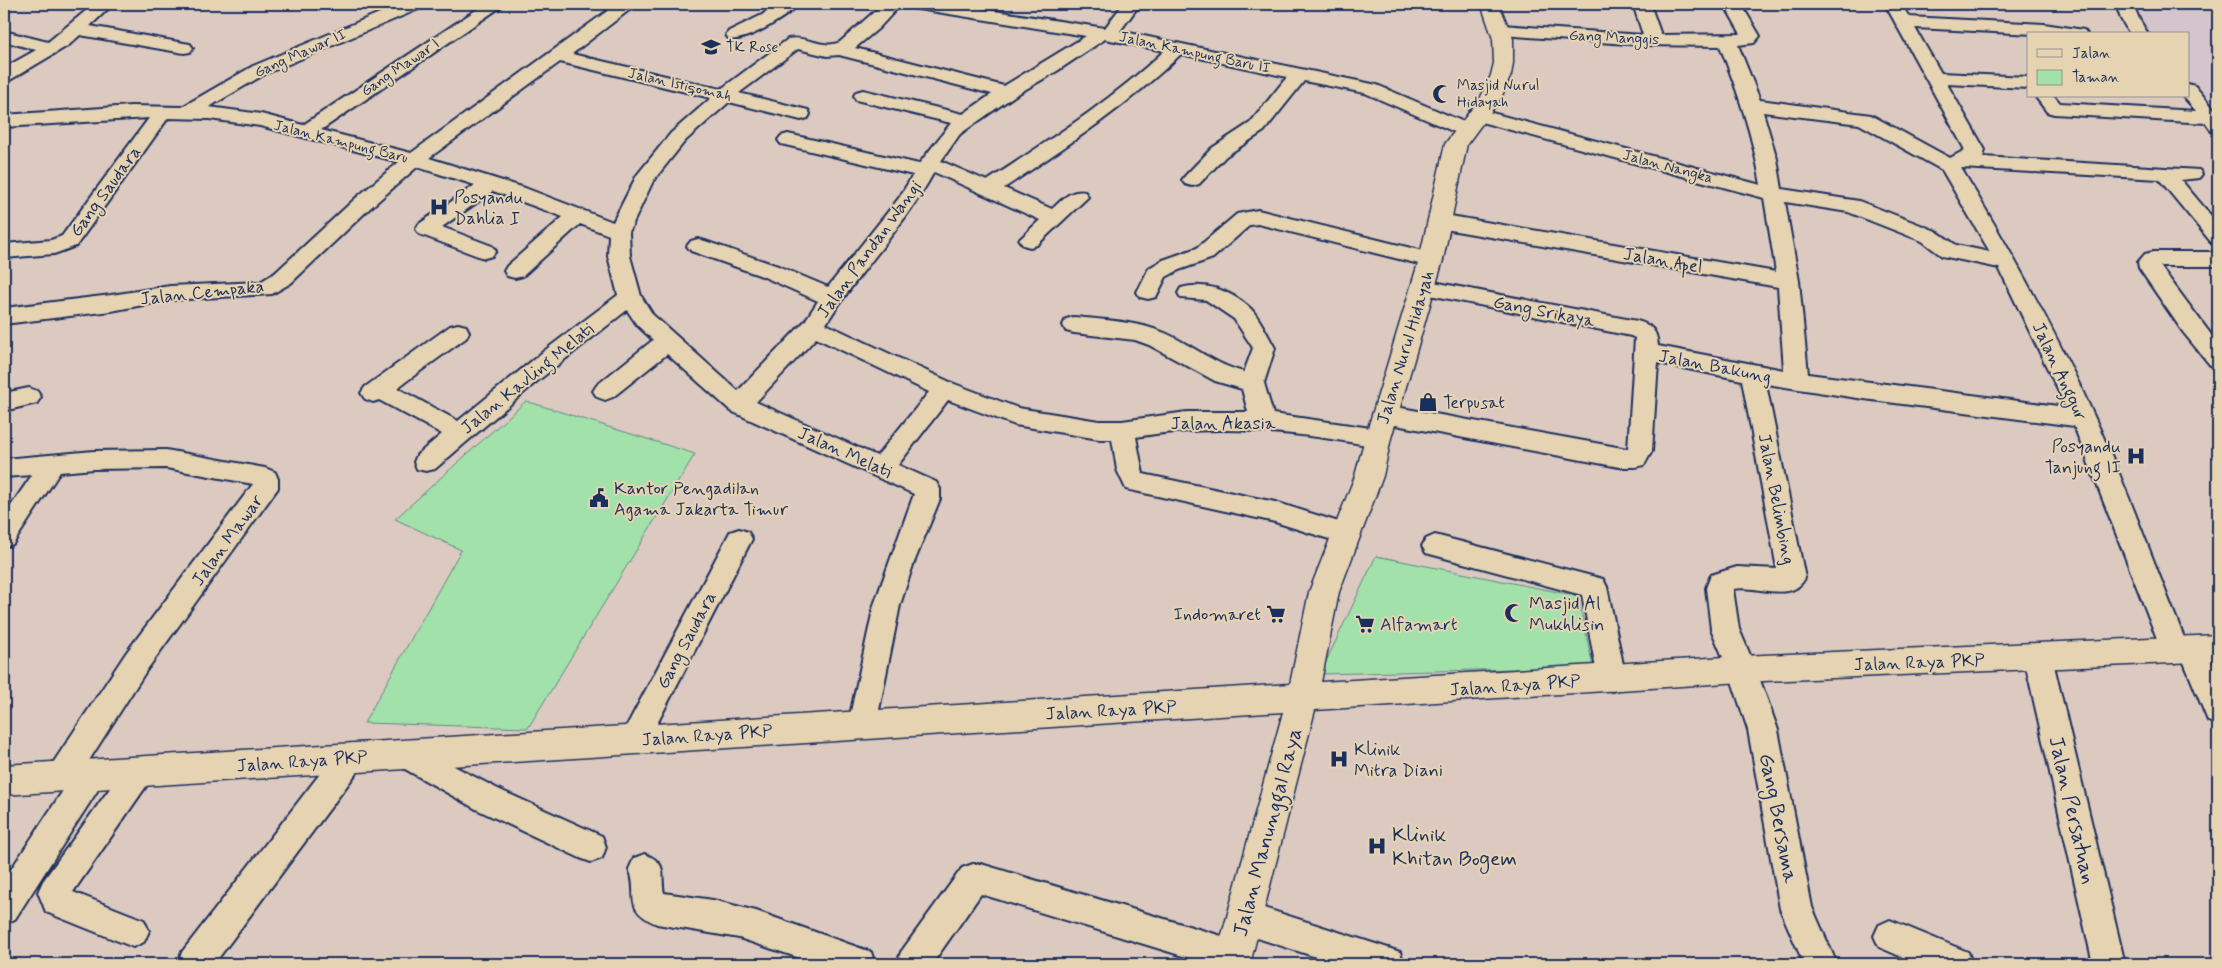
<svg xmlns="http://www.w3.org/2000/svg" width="2222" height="968" font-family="Mynerve,sans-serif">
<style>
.built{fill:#d4c4cc}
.green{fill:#a2e1a9;stroke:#5e8884}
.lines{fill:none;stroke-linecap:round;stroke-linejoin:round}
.street-casing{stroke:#1b2f5e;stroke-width:4}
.secondary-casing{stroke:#1b2f5e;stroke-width:3}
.street{fill:#e6d3b1;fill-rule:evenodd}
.secondary{fill:#e6d3b1;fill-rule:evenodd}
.labels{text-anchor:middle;stroke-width:4;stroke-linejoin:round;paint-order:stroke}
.far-street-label{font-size:15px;fill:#1b2f5e;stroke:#e6d3b1}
.far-poi-label{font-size:15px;fill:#1b2f5e;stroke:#e6d3b1;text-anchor:start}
.street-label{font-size:18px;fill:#1b2f5e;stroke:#e6d3b1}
.poi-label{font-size:18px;fill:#1b2f5e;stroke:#e6d3b1;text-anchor:start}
.near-street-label{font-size:21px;fill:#1b2f5e;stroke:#e6d3b1}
.near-poi-label{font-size:21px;fill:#1b2f5e;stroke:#e6d3b1;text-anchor:start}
</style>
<rect width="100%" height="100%" fill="#dccac1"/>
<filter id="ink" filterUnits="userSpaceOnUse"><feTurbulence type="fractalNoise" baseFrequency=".02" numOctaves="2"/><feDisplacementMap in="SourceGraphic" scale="10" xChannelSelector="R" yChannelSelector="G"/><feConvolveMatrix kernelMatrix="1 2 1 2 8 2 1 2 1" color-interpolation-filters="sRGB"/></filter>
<g filter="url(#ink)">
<path class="built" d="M2132,4h86v113l-30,-33v-50h-42l-12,-21z"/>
<path class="green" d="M526,401l169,53 -167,274 -164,-5 97,-173 -66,-31z
M1376,556l202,40 15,71 -273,7z"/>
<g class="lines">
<g class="street-casing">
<path id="street" d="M94,4h19l-23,22 94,17 6,1 3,4 -3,4 -6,1 -104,-18 -11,10 -59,35 -6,1v-13l32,-18 -32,-9v-10l44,11z
M401,4h23l-3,4 -156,66 -56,33 52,7 42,11 182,-121h20l-184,126 90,23 206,-149h20l-65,50 149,35 67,-50c18,-4 35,11 52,3l43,-38h18l-22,24 -24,20 149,38 82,-50 -168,-27 -6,-1 -2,-4h39l156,24 18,-24h17l-20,27 257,54 94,40 3,4 -3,4h-14l-92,-40 -61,-12 -40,50 -38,25 -27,28 -7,2 -7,-2 -3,-4 3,-4 27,-28 38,-25 37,-46 -106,-23c-55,53 -114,92 -177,134l48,21c10,-9 18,-20 33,-17l3,5 -51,48 -7,2 -7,-2 -4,-5 21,-20 -106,-48c-30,55 -75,99 -108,152l126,59 66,25 81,13h23l65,-9h61l-6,-23 -27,-8 -66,-36 -14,-5 -61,-7 -8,-2 -3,-6 3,-6 8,-2c30,3 62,4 91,16 27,12 50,32 79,39l9,-24 -19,-29 -28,-19 -25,-2 -3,-5 3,-5c25,-7 50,3 69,20 10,10 18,28 25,40l-11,35 9,31 105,15 9,3 3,6 -3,6 -9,3c-80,-15 -160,-24 -242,-10l7,37 132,28 70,22 9,3 4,7 -4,7 -9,3 -70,-22 -149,-33 -9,-19 -5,-31h-13l-84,-14 -67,-25 -50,65 38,17 4,7v10l-27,66 -13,40 -24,120 -4,9 -10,4 -10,-4 -4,-9 26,-120 40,-111 -183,-83 -64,-57 -54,43 -8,3 -8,-3 -4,-6 4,-6 56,-45 -16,-15 -10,-15 -92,73 -100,86 -9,2 -9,-2 -3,-7 3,-7 25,-21 -63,-34 -6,2 -8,-3 -4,-6 4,-6 85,-61 8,-2 8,2 3,6 -3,6 -69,50 61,33 86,-70 74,-56 -10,-39 1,-21 -29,-11 -57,52 -8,2 -8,-2 -3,-5 3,-5 56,-49 -70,-26 -51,36 50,19 4,5 -4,5 -7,2 -7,-2 -59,-22 -3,-5 3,-5 56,-39 -58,-18 -47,41 -79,75 -19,11 -102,6 -59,11 -107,13v-16l107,-13 59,-9 90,-4 15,-9 81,-75 43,-36 -139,-36 -51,-7 -41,-1 -92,128 -22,8 -50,4v-14l47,-4 11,-4 87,-118 -145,9v-12l127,-9 51,1 71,-41zM1105,39l59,12c-54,51 -115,89 -177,130l-46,-20 19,-27 54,-38 43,-25zM798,49l29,7 12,-1 153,39 -29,20 -100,-24 -7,2 -2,4 2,4 95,23 -32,41 -131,-30 -7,2 -3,4 3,4 132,31 -14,23 -71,89 -50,-21 -73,-25 -7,-2 -7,2 -4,5 4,5 71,25 56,25 -13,20 -67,70 -85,-76 -12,-19 -11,-40 -1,-24 24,-51 32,-40 44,-39 72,18 7,-2 2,-4 -2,-4 -69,-17zM560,62l151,36 -40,35 -34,42 -24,47 -88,-34 -96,-30zM816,338l113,54 -52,64 -121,-54z
M778,4h20c-10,13 -54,39 -69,35l-3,-4 3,-4 33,-16z
M1633,4h17l11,31 80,-1 -17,-30h17l19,32 -6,7 -16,2 22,55 111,15 79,43 15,-8 -80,-146h16l8,13 135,7 40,6 3,4h-53l-119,-6 26,45 87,4v11l-81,-4 38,66 -2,7 216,13 3,4 -3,4 -18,2 37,44v20l-7,-2 -52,-63 -198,-11c55,91 106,184 148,282 27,62 50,127 76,190l8,-3 10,4 15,36v48l-10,-4 -25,-61 -8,3 -10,-4 -91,-233 -210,-27 -98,-15 39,194c-13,26 -49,6 -72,11l6,40 17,40 22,61 34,177 25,57h-33l-24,-55 -32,-179 -20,-61 -17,-40 -5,-41 5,-13 26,-8 40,2 -35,-189 -84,-17 -6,88 -8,14 -9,2h-16l-234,-44 -8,-3 -4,-6 4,-6 8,-3 243,44 7,-111 -4,-2 -216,-44 -3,-5 3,-5 8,-2 214,41c15,4 20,10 21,25l126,24 -6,-83 -339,-59 -7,-2 -3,-5 3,-5 7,-2 337,58 -12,-74 -294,-79 -2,-4 2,-4 7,-2 284,76c-8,-49 -23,-93 -41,-139l-79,-1 -139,-10 -6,-1 -3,-4 3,-4 6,-1 141,10zM1763,112l96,12 83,46 48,82 -34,-7 -20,-14 -77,-30 -77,-12 -5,-30zM1785,202l63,10 74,29 20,15 57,12 67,139 -258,-33 -9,-93z
M2116,4h17l6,15 9,15h-18l-9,-15z
M2188,84l7,2 23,28v18l-7,-2 -5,-7 -152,-9 -7,-2 -12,-16h19l6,7 136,8 -13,-15h5z
M1258,210l173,43 8,2 3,5 -3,5 -8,2 -173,-43 -8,1 -37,33 -34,12 -13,7 -10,20 -8,2 -8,-2 -3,-5 12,-24 14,-8 34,-12 40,-34z
M2153,252h65v14h-58l58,78v23l-8,-2 -27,-33 -44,-64 -1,-6 7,-8z
M29,388l8,3 4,6 -4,6 -33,8v-18z
M166,450l99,18 10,4 3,7v9l-132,183 -58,91 13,3 4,10 -4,10 -86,134 -11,5v-44l60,-91 -13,-3 -4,-10 4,-10 75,-113 127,-169 -87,-16 -72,1 -34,3 -47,72 -9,3v-31l28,-41 -28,2v-18l90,-8z
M739,529l9,3 4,7 -108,210 -10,4 -10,-4 -5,-9 5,-9 106,-199z
M1435,535l168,44 4,8 19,92 -4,9 -10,3 -10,-3 -4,-9 -16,-84 -156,-42 -4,-7 4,-7z
M2038,645l10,3 4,9 73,307h-32l-69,-307 4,-9z
M406,741l92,48 104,47 4,11 -4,11 -11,4 -11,-4 -104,-49 -80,-45 -5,-10 5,-10z
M350,745l10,3 5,10 -5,10 -146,196h-36l4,-12 158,-204z
M139,758l10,4 5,10 -5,10 -76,110 71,28 5,11 -5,11 -11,5 -87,-35 -8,-20 5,-11 86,-119z
M645,854c24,10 15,20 19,39l49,7 43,11 115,41 4,12h-57l-79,-26 -82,-14c-36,-15 -17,-31 -28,-55l5,-11z
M973,864h8l254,76 12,4 4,12 -3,8h-39l-228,-70 -49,70h-35l4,-12 61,-84z
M1245,902l143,46 12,4 4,12h-66l-93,-30 -11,-5 -5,-11 5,-11z
M1890,920l78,32 4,12h-54l-39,-17 -5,-11 5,-11z"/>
</g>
<g class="secondary-casing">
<path id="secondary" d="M1481,4h18l14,35v24l-2,12 -10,23 -34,46 -24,116 -52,178 -8,38 -44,116 -18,90 421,-26 476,-21v26l-476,21 -427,28 -65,254h-36l69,-252 -1279,83v-30l1286,-81 19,-92 46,-116 10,-38 54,-178 26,-116 36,-47 10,-22 3,-12 -1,-24z"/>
</g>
<use href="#street" class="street"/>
<use href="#secondary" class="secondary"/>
</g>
</g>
<defs>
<g id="school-bare" transform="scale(1.5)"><path d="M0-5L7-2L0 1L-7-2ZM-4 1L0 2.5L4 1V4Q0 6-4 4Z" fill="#1b2f5e" stroke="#e6d3b1" stroke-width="2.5" paint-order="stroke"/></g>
<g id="mosque-bare" transform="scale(1.5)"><path d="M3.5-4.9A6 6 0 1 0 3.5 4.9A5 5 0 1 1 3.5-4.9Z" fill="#1b2f5e" stroke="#e6d3b1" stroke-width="2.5" paint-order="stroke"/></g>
<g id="hospital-bare" transform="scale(1.5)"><path d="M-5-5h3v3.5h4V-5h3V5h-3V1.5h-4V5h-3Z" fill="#1b2f5e" stroke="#e6d3b1" stroke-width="2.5" paint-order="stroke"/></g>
<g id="shop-bare" transform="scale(1.5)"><path d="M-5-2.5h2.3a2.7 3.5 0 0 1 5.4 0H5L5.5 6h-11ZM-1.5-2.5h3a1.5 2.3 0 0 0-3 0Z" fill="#1b2f5e" stroke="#e6d3b1" stroke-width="2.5" paint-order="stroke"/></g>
<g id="civic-bare" transform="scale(1.5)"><path d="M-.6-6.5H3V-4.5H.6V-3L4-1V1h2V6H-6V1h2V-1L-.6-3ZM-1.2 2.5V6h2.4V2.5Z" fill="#1b2f5e" stroke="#e6d3b1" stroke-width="2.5" paint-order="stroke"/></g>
<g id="supermarket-bare" transform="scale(1.5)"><path d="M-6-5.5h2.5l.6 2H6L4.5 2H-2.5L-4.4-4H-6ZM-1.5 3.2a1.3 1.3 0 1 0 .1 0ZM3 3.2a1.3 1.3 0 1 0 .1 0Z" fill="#1b2f5e" stroke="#e6d3b1" stroke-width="2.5" paint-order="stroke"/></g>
</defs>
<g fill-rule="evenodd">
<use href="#school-bare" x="711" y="47"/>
<use href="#mosque-bare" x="1442" y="94"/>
<use href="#hospital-bare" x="439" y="207"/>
<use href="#shop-bare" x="1428" y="402"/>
<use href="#hospital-bare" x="2136" y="456"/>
<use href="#civic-bare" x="599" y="498"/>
<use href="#mosque-bare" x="1514" y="613"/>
<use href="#supermarket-bare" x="1276" y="614"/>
<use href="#supermarket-bare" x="1365" y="624"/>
<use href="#hospital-bare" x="1339" y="759"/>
<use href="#hospital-bare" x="1377" y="846"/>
</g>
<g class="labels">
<g class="far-street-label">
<text transform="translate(1614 37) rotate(3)" y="5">Gang Manggis</text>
<text transform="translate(1195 52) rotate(12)" y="5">Jalan Kampung Baru II</text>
<text transform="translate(300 53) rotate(-24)" y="5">Gang Mawar II</text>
<text transform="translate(400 67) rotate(-34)" y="5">Gang Mawar I</text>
<text transform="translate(680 84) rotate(13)" y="5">Jalan Istiqomah</text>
<text transform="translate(341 141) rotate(14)" y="5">Jalan Kampung Baru</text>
<text transform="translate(1668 166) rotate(15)" y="5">Jalan Nangka</text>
</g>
<g class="far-poi-label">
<text x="726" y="52">TK Rose</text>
<text x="1457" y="90">Masjid Nurul<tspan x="1457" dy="17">Hidayah</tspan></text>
</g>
<g class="street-label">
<text transform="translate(105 191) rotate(-54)" y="6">Gang Saudara</text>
<text transform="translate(869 249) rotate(-54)" y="6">Jalan Pandan Wangi</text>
<text transform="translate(1663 260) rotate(10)" y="6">Jalan Apel</text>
<text transform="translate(202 292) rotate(-6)" y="6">Jalan Cempaka</text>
<text transform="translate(1544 311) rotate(11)" y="6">Gang Srikaya</text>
<text transform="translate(1405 347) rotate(-73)" y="6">Jalan Nurul Hidayah</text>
<text transform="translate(1715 366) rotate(11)" y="6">Jalan Bakung</text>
<text transform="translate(2060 371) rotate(65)" y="6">Jalan Anggur</text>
<text transform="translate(527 378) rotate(-39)" y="6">Jalan Kavling Melati</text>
<text x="1223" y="429">Jalan Akasia</text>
<text transform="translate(845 452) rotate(24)" y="6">Jalan Melati</text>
<text transform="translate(1777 499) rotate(79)" y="6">Jalan Belimbing</text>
<text transform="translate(227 540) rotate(-54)" y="6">Jalan Mawar</text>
<text transform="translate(686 640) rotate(-62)" y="6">Gang Saudara</text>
<text transform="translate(1919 662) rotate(-2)" y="6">Jalan Raya PKP</text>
<text transform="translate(1515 685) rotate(-4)" y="6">Jalan Raya PKP</text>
<text transform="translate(1111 710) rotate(-3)" y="6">Jalan Raya PKP</text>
<text transform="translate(707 735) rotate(-4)" y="6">Jalan Raya PKP</text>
<text transform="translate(302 761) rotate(-4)" y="6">Jalan Raya PKP</text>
</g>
<g class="poi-label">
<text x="454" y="203">Posyandu<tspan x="454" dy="21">Dahlia I</tspan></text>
<text x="1443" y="408">Terpusat</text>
<text x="2121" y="452" text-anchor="end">Posyandu<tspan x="2121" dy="21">Tanjung II</tspan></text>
<text x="614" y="494">Kantor Pengadilan<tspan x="614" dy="21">Agama Jakarta Timur</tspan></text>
<text x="1529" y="609">Masjid Al<tspan x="1529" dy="21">Mukhlisin</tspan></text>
<text x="1261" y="620" text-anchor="end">Indomaret</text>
<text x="1380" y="630">Alfamart</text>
<text x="1354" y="755">Klinik<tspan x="1354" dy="21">Mitra Diani</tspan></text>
</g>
<g class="near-street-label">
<text transform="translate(2073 810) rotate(77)" y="7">Jalan Persatuan</text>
<text transform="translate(1779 818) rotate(79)" y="7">Gang Bersama</text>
<text transform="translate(1267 832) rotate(-75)" y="7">Jalan Manunggal Raya</text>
</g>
<g class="near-poi-label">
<text x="1392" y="841">Klinik<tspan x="1392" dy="24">Khitan Bogem</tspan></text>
</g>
</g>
<rect width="2222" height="968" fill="none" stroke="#e6d3b1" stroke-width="20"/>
<rect x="10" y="10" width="2202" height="948" fill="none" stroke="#1b2f5e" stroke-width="2" filter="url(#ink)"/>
<rect x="2027" y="32" width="162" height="65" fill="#e6d3b1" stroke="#959190"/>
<rect x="2037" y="49" width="25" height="8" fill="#e6d3b1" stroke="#959190"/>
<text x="2072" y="58" font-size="15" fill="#1b2f5e">Jalan</text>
<rect x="2037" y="70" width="25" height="15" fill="#a2e1a9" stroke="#959190"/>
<text x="2072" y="82" font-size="15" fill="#1b2f5e">Taman</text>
</svg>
